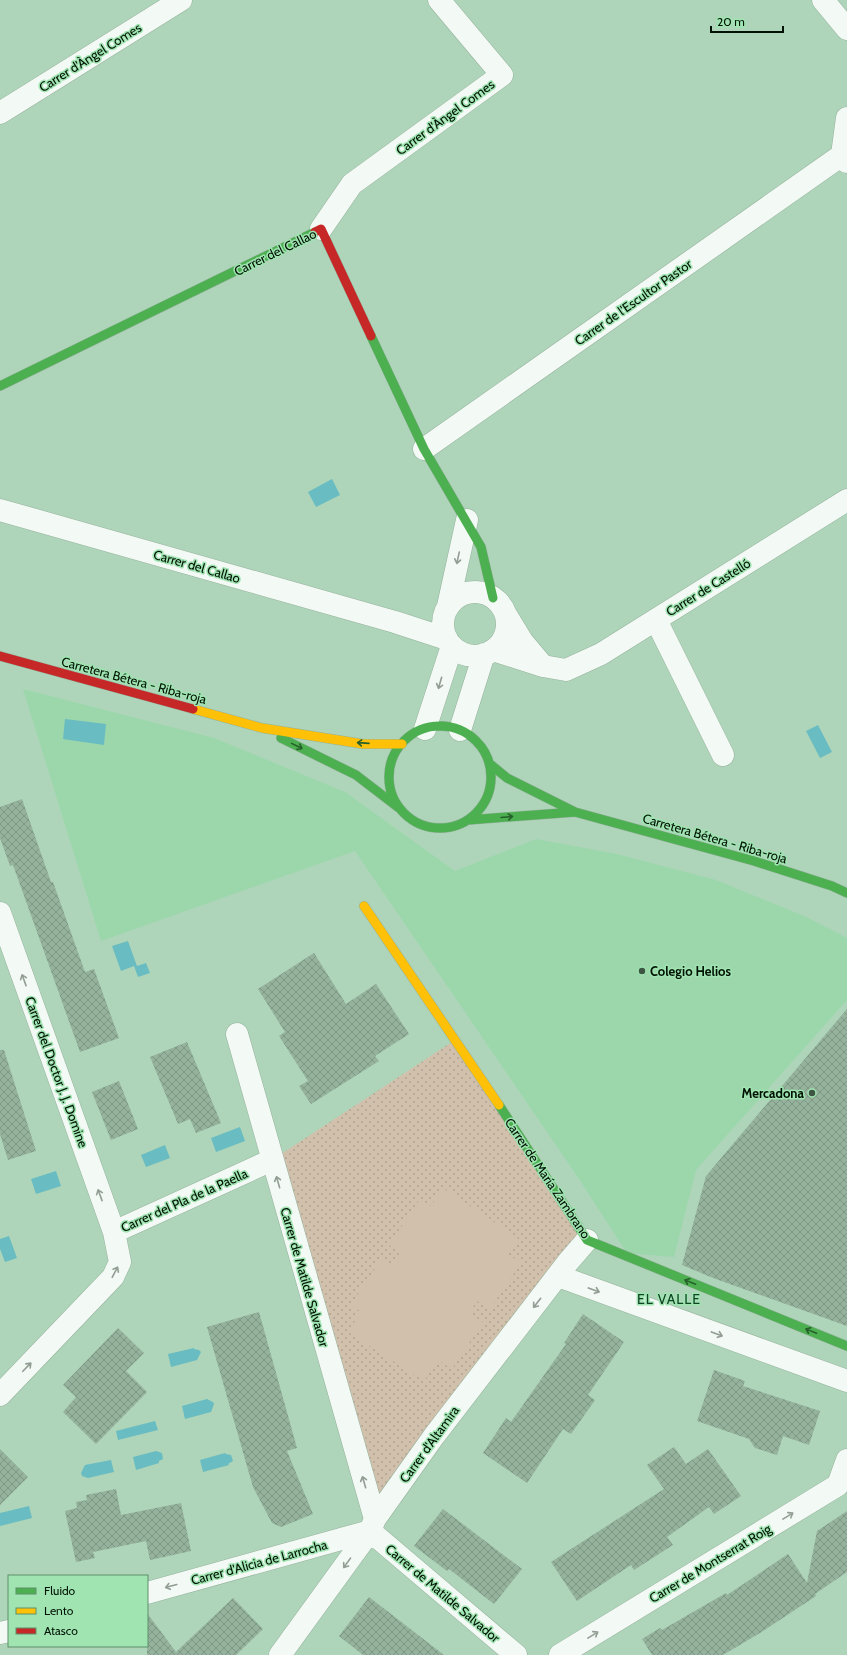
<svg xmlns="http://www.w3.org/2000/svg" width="847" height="1655" font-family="Cabin,sans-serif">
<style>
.built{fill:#9cd7ac}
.grass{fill:url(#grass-dots)}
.garden{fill:#d1c0ac}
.water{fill:#69bcc1}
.building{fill:url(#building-cross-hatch)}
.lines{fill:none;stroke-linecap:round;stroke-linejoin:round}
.street-casing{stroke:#95b29d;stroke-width:23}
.fast-casing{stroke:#95b29d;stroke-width:10}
.slow-casing{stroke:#95b29d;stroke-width:10}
.jam-casing{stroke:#95b29d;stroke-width:10}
.street{stroke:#f3f9f4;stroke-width:22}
.fast{stroke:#4caf50;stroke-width:9}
.slow{stroke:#ffc107;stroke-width:9}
.jam{stroke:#c62828;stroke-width:9}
.oneway{stroke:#929d94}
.oneway2{stroke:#26602a}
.poi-dot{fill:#3d5643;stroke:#9fe4b1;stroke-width:1.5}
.labels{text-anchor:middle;stroke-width:3;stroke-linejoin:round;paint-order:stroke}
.street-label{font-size:13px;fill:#001203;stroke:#9fe4b1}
.poi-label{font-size:13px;font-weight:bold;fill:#001203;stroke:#9fe4b1;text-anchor:start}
.neighbourhood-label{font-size:14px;letter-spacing:1px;fill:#0f4323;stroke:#9fe4b1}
</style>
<defs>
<pattern id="grass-dots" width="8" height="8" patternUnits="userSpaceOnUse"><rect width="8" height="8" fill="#d1c0ac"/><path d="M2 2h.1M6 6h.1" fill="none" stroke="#b2a492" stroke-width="1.8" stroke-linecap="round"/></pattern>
<pattern id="building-cross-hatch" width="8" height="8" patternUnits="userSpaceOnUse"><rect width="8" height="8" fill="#94b29c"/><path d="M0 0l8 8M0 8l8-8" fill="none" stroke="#7e9885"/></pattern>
</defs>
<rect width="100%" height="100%" fill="#aed5b9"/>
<path class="built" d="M23,689l191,49 131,54 110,79 81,-32 81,15 99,26 88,36 43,22v62l-151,170 -22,87 -47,-4 -50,-77 -222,-325 -254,90z"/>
<path class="grass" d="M455,1040l132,200 -212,279 -103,-359z"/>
<path class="garden" d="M443,1188l75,50 -10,16 13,9 -31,46 -13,-8 -8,12 14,9 -31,47 -14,-9 -14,21 -76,-49 13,-20 -10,-7 31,-47 10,7 8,-13 -11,-7 31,-46 11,7z"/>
<path class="water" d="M332,479l8,16 -24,12 -8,-15z
M65,719l41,5 -2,21 -41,-6z
M818,725l14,27 -12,6 -14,-27z
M128,941l9,25 9,-3 4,10 -12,4 -4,-11 -13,5 -9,-25z
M240,1127l5,14 -29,11 -5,-14z
M165,1145l5,13 -24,9 -5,-12z
M56,1171l5,15 -25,8 -5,-15z
M9,1236l8,22 -12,4 -5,-13v-10z
M194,1348v1l5,1 2,2 -4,8 -26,7 -3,-13z
M207,1399l6,3 1,2 -3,8 -26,7 -3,-13z
M155,1421l3,9 -40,10 -2,-9z
M156,1451l6,2 1,6 -4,2v2l-23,7 -3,-13z
M225,1453l1,1 5,1 2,6 -5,3 1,1 -26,7 -3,-12z
M111,1460l3,12 -26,6 -6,-2 -1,-3 4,-8z
M29,1506l3,12 -32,8v-13z"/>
<path class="building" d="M22,799l29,83h2l32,90 9,-3 25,69 -39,14 -67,-187 -3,1 -10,-28v-31z
M314,953l32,51 30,-20 33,50 -34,22 4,5 -68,43 -12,-18 9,-5 -29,-45 6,-4 -27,-43z
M847,1009v317l-134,-48 -31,-13 24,-89z
M187,1042l34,81 -25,10 -6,-14 -12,5 -28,-67z
M0,1050h4l32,101 -28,9 -8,-26z
M119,1081l19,48 -27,11 -19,-48z
M259,1312l38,136 -10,3 26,63 -32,13 -9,-4 -19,-36 -46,-160z
M583,1314l41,28 -36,53 7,5 -24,34 -8,-5 -36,54 -44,-30 23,-35 5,4 55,-78 -2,-1z
M118,1328l26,25 -18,18 21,21 -51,52 -33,-32 13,-15 -13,-12z
M714,1370l31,11 -2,5 77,25 -11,34 -26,-9 -6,19 -22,-7 -6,-9 -52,-18z
M674,1447l12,17 22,-15 33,47 -27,18 -5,-7 -42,30 6,8 -39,25 -3,-5 -54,36 -26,-39 113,-73 -17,-24z
M0,1449l28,28 -28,28z
M116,1489l5,26 60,-12 10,48 -41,9 -4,-19 -53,11 2,6 -19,4 -11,-51 12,-3 -1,-6 11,-2 -1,-5z
M443,1509l79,60 -28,35 -45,-35 -2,2 -33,-25z
M847,1511v61l-32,22 1,2 -56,37 -37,22h-71l-10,-16 18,-11 2,2 64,-37 1,2 61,-41 19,29 10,-52z
M369,1597l75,58h-81l-24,-19z
M233,1598l30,31 -27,26h-89v-42l29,39z"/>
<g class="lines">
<g class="street-casing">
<path id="street" d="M823,0l24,29
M0,113l181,-113
M847,118l-5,37 5,7
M321,229l31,-45 150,-109 -63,-75
M424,449l418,-294
M0,510l395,112 52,17
M443 624a32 32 0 1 1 64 0a32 32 0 1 1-64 0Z
M448,606l19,-86
M505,613l17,28 21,25
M656,620l67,135
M493,650l50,16 23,4 35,-16 246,-154
M425,729l27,-83
M460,730l24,-76
M0,913l114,319 6,30 -7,15 -113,118
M237,1034l138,485
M114,1232l158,-72
M558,1276l289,105
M370,1531l146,124
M147,1593l223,-62
M0,1633l9,-2
M280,1655l90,-124 5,-12 59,-83 134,-174 19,-22
M560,1655l278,-170 9,-25"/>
</g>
<g class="fast-casing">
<path id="fast" d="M371,336l53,113 57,98 12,51
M0,386l315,-154
M389 777a51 51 0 1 1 102 0a51 51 0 1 1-102 0Z
M281,738l75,37 43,33
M490,764l17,14 68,34 179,49 78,25 15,7
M468,820l107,-8
M499,1105l88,135 260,106"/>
</g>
<g class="slow-casing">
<path id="slow" d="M193,709l69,19 101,16h39
M364,906l135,199"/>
</g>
<g class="jam-casing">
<path id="jam" d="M315,232l6,-3 50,107
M0,656l193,53"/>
</g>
<use href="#street" class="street"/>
<use href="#fast" class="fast"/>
<use href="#slow" class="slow"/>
<use href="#jam" class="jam"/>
</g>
<defs><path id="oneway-shaft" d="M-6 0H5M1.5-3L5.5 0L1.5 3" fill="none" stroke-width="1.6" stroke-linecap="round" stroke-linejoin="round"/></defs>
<g class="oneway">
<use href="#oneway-shaft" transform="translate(458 558) rotate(102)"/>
<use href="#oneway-shaft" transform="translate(440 683) rotate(106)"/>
<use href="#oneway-shaft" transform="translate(24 980) rotate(-110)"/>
<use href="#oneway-shaft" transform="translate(278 1182) rotate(-106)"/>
<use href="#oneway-shaft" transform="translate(100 1195) rotate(-110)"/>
<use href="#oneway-shaft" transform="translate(115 1272) rotate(-62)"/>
<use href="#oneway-shaft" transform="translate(594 1290) rotate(20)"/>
<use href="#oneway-shaft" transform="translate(537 1303) rotate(128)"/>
<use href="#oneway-shaft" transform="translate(717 1334) rotate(20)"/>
<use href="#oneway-shaft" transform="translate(27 1367) rotate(-46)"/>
<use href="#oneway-shaft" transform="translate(364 1482) rotate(-106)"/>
<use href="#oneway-shaft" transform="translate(788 1516) rotate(-31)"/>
<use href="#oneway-shaft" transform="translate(347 1563) rotate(126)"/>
<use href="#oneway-shaft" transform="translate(171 1586) rotate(165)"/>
<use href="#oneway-shaft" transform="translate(593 1635) rotate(-31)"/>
</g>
<g class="oneway2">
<use href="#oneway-shaft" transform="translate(363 743) rotate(-176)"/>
<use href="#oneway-shaft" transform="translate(297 746) rotate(26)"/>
<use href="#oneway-shaft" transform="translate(507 817) rotate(-5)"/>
<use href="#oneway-shaft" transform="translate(690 1282) rotate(-158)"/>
<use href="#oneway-shaft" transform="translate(811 1331) rotate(-158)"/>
</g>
<g class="poi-dot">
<circle cx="642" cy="971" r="4"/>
<circle cx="812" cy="1093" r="4"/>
</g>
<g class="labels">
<g class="street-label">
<text transform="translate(90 57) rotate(-32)" y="5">Carrer d'Àngel Comes</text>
<text transform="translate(445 117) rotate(-36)" y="5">Carrer d'Àngel Comes</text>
<text transform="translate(275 252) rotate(-26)" y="5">Carrer del Callao</text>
<text transform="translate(633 302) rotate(-35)" y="5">Carrer de l'Escultor Pastor</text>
<text transform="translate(197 566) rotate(16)" y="5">Carrer del Callao</text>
<text transform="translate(708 587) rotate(-32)" y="5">Carrer de Castelló</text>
<text transform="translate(134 680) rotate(15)" y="5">Carretera Bétera - Riba-roja</text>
<text transform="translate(715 838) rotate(16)" y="5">Carretera Bétera - Riba-roja</text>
<text transform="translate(57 1072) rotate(70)" y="5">Carrer del Doctor J. J. Domine</text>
<text transform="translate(548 1178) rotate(56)" y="5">Carrer de María Zambrano</text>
<text transform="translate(184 1200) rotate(-24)" y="5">Carrer del Pla de la Paella</text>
<text transform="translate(305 1277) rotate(74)" y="5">Carrer de Matilde Salvador</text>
<text transform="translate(429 1444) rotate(-54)" y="5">Carrer d'Altamira</text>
<text transform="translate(259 1562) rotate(-15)" y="5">Carrer d'Alicia de Larrocha</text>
<text transform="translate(710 1563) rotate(-31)" y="5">Carrer de Montserrat Roig</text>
<text transform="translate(443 1593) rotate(40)" y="5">Carrer de Matilde Salvador</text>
</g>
<g class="poi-label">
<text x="650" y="976">Colegio Helios</text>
<text x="804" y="1098" text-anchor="end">Mercadona</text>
</g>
<g class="neighbourhood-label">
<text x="669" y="1304">EL VALLE</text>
</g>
</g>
<rect x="8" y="1575" width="140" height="72" fill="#9fe4b1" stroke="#5f906b"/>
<rect x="16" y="1588" width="20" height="6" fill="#4caf50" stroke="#5f906b"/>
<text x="44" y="1595" font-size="12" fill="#001203">Fluido</text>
<rect x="16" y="1608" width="20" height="6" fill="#ffc107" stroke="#5f906b"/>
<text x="44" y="1615" font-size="12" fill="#001203">Lento</text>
<rect x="16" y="1628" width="20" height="6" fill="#c62828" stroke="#5f906b"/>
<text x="44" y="1635" font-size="12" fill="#001203">Atasco</text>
<path d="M711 26v6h72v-6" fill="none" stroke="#001203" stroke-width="2"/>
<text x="717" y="26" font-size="12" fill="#001203" stroke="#9fe4b1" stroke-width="3" paint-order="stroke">20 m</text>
</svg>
